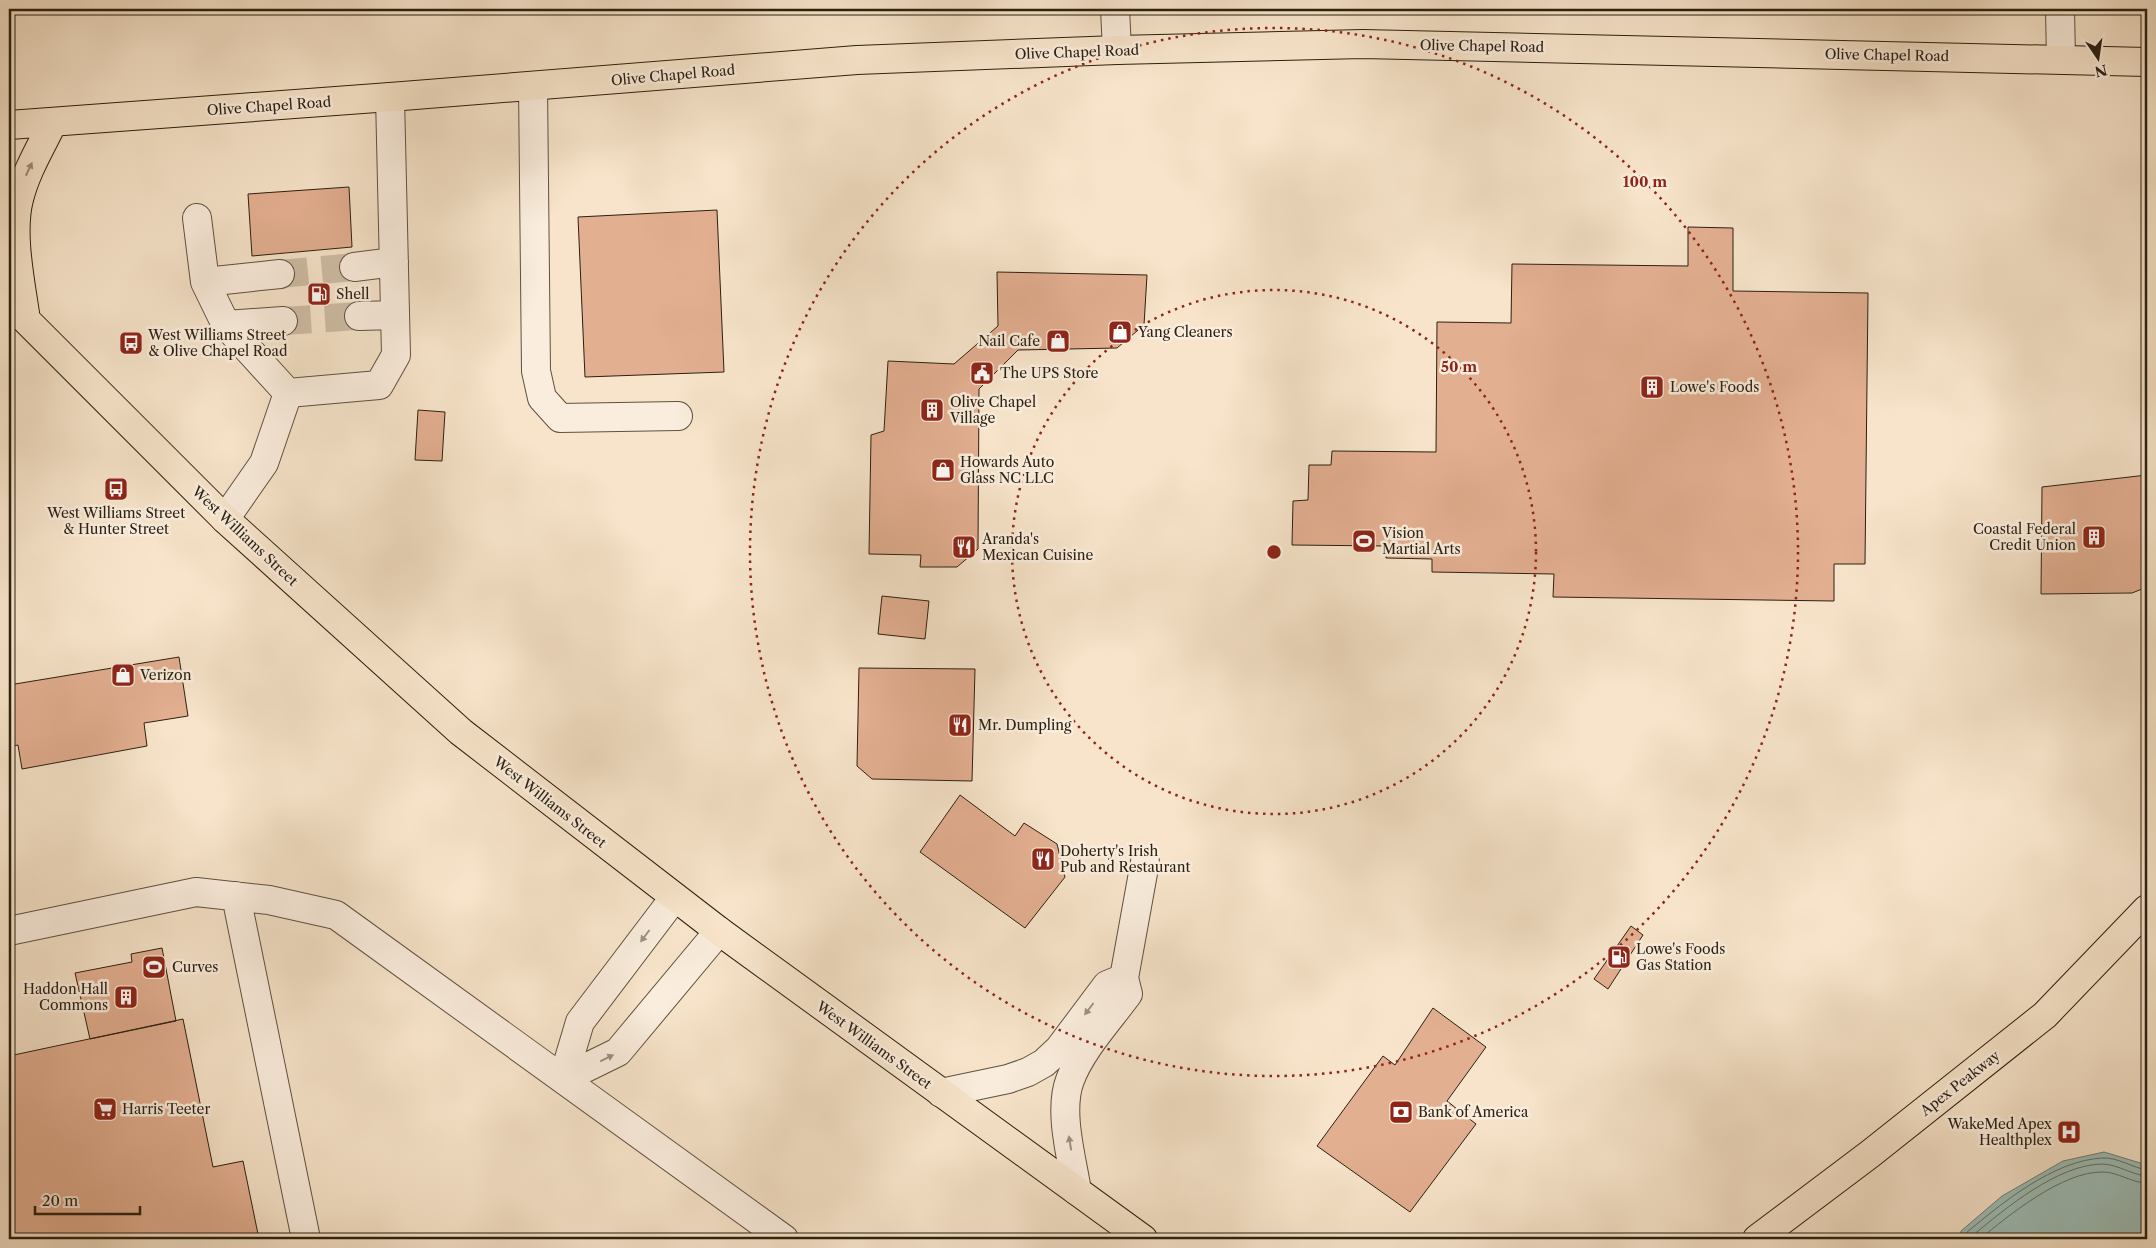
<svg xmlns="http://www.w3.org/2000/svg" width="2156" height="1248" font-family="'Libre Caslon Text',serif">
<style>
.water{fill:#9dbeb8;stroke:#6f7f75}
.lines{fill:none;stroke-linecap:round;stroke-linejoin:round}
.shore{stroke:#646f64;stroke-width:1}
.building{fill:#e3af91;stroke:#2b2011}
.minor-tunnel{stroke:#cebda5;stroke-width:28;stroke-dasharray:28 14;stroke-linecap:butt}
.minor-casing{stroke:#5e513f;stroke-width:30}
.major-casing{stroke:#2b2011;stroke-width:30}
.minor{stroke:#faeddd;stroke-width:28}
.major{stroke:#f7e4ca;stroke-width:28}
.oneway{fill:#9b8c77}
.oneway2{fill:#9d9181}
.ring{fill:none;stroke:#8f2418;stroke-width:2.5;stroke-dasharray:2.5 5}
.labels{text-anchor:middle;stroke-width:5;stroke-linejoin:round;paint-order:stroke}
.street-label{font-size:14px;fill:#2b2011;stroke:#faeddd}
.poi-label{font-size:14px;fill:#2b2011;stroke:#faeddd;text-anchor:start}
.centre{fill:#8f2418;stroke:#faeddd;stroke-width:2.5}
.ring-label{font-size:15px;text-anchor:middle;font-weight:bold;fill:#8f2418;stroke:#faeddd;stroke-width:5;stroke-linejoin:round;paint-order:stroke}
</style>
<rect width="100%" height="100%" fill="#f7e4ca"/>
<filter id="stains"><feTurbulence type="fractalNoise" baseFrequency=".004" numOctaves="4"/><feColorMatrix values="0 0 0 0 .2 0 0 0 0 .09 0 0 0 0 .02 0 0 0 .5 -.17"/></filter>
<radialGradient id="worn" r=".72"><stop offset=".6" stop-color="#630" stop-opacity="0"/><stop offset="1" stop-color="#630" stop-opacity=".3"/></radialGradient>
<path class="water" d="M2104,1152l43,13v74h-187l1,-8 41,-35 61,-35z"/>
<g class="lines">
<path class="shore" d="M1965,1239l1,-6c36,-30 88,-73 137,-75 14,-1 30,10 44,12
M1971,1239l1,-3c34,-28 85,-71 130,-72 15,0 30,11 45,12
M1980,1239c29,-24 83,-68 123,-67 15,0 29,11 44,11"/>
</g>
<path class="building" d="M349,187l3,60 -100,9 -4,-62z
M717,210l7,162 -139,5 -7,-160z
M1688,227l45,1v63l135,2 -3,271h-31v37l-281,-4 1,-23 -122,-2v-13l-46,-1v-12l-94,-1 1,-44 15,-1 1,-35h22l1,-14 104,1 1,-130 74,1 1,-59 176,2z
M997,272l150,3 -3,50 -27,23 -99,2 -39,39 -1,160 -21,18h-37l1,-12 -52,-1 2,-119 13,-4 4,-70 66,3 44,-38z
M418,410l27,2 -3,49 -27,-1z
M2147,475v112l-15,6 -91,1 1,-107z
M882,596l47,5 -4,38 -47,-5z
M179,657l9,59 -44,7 3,23 -125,23 -4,-24 -9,2v-62z
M859,668l116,1 -3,112 -100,-2 -15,-13z
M960,795l55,41 9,-13 33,21 8,33 -40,51 -105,-76z
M1631,926l12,9 -35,54 -14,-10z
M162,948l14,73 -86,18 -15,-66 57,-11 -1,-8z
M1433,1008l53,39 -39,54 29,23 -66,88 -93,-66 66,-90 12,9z
M183,1019l30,148 30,-6 16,78h-250v-183z"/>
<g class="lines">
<path class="minor-tunnel" d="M280,274l74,-7
M283,321l76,-5"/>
<g class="minor-casing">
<path id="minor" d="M1115,9l2,41
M2060,9l1,50
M533,86l3,285 6,27 18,20 118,-2
M197,218l8,64 21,43 62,68 -24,70 -39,56
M354,267l40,-5
M205,282l75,-8
M359,316l36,-1
M226,325l57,-4
M288,393l91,-8 17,-30 -6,-258
M236,896l70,343
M9,931l187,-39 73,8 67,15 448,324
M563,1079l55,-27 101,-121
M563,1079l17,-57 94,-124
M941,1093l67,-14 20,-7 16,-9 15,-14 48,-64 17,-7
M1077,1191c-5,-32 -19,-80 -7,-111 11,-30 39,-60 58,-86l-4,-16 21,-116"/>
</g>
<g class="major-casing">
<path id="major" d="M9,125l381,-28 467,-37 260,-10 246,-6 784,18
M9,303l216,216 236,213 258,199 424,308
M26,320c-5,-36 -16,-86 -7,-121 7,-28 22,-52 34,-77
M1757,1239l113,-85 175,-139 102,-106"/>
</g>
<use href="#minor" class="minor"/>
<use href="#major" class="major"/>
</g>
<defs><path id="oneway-solid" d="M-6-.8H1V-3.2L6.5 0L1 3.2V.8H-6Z" transform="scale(1.25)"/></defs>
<use class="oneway" href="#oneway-solid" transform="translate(29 169) rotate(-65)"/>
<g class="oneway2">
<use href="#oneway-solid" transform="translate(645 936) rotate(127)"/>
<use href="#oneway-solid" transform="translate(1089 1009) rotate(127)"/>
<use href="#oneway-solid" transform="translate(607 1058) rotate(-26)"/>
<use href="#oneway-solid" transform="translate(1070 1143) rotate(-99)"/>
</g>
<g class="ring">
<circle cx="1274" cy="552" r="262"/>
<circle cx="1274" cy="552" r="524"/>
</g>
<defs>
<g id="fuel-square" transform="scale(1.25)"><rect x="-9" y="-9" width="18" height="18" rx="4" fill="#8f2418" stroke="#faeddd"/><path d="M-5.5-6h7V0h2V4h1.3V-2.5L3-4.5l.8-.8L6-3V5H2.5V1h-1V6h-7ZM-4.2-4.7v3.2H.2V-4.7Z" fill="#fff"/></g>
<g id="shop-square" transform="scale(1.25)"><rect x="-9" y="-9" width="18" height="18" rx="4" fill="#8f2418" stroke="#faeddd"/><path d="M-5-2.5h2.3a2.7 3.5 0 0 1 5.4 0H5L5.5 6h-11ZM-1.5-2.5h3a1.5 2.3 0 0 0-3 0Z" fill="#fff"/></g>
<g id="bus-square" transform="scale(1.25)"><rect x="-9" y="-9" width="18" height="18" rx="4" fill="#8f2418" stroke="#faeddd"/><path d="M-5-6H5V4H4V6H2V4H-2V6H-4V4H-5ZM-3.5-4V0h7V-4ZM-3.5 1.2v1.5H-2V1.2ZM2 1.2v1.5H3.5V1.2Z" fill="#fff"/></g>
<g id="civic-square" transform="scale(1.25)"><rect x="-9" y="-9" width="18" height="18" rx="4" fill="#8f2418" stroke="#faeddd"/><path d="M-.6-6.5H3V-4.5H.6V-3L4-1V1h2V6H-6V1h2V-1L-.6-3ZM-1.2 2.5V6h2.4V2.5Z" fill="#fff"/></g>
<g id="building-square" transform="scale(1.25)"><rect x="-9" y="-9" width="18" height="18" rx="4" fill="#8f2418" stroke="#faeddd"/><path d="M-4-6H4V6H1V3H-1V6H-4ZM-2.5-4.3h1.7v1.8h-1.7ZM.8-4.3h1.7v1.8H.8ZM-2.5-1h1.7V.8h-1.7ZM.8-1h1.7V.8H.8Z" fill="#fff"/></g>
<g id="stadium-square" transform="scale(1.25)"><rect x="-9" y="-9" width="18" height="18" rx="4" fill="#8f2418" stroke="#faeddd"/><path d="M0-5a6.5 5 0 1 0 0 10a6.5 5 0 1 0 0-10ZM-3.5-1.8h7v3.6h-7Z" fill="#fff"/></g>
<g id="restaurant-square" transform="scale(1.25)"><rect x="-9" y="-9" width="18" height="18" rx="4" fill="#8f2418" stroke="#faeddd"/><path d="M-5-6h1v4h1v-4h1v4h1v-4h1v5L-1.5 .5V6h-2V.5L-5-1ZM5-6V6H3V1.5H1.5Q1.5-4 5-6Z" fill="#fff"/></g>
<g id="supermarket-square" transform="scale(1.25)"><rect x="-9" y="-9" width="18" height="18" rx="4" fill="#8f2418" stroke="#faeddd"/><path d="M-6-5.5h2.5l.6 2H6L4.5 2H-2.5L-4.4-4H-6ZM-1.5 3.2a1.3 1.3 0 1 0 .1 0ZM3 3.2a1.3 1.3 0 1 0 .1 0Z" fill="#fff"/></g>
<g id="bank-square" transform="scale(1.25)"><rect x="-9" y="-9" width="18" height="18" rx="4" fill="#8f2418" stroke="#faeddd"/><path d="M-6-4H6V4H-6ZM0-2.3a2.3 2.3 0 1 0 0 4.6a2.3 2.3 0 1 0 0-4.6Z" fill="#fff"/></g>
<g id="hospital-square" transform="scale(1.25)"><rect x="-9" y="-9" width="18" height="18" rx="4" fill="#8f2418" stroke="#faeddd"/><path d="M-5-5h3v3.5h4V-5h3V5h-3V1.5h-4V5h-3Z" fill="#fff"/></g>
</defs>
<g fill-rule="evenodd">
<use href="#fuel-square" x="319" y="294"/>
<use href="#shop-square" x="1120" y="332"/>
<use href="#shop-square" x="1058" y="341"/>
<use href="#bus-square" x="131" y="343"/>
<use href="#civic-square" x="982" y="373"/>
<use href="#building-square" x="1652" y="387"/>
<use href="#building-square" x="932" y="410"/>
<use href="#shop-square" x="943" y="470"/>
<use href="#bus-square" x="116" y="489"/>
<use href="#building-square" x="2094" y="537"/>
<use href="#stadium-square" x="1364" y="541"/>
<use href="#restaurant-square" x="964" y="547"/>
<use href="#shop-square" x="123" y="675"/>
<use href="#restaurant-square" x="960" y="725"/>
<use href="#restaurant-square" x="1043" y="859"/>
<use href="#fuel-square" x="1619" y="957"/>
<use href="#stadium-square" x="154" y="967"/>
<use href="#building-square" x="126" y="997"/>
<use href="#supermarket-square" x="105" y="1109"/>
<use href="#bank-square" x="1401" y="1112"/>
<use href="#hospital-square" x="2069" y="1132"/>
</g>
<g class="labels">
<g class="street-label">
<text transform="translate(1482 46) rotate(1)" y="5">Olive Chapel Road</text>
<text transform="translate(1077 52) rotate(-2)" y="5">Olive Chapel Road</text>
<text transform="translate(1887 55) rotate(1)" y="5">Olive Chapel Road</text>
<text transform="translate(673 75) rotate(-5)" y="5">Olive Chapel Road</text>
<text transform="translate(269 106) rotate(-4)" y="5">Olive Chapel Road</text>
<text transform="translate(245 536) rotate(43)" y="5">West Williams Street</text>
<text transform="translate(550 802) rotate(38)" y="5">West Williams Street</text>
<text transform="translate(874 1045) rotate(36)" y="5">West Williams Street</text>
<text transform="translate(1960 1083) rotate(-38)" y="5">Apex Peakway</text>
</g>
<g class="poi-label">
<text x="336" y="299">Shell</text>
<text x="1138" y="337">Yang Cleaners</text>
<text x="148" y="340">West Williams Street<tspan x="148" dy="16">&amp; Olive Chapel Road</tspan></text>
<text x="1040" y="346" text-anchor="end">Nail Cafe</text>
<text x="1000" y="378">The UPS Store</text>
<text x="1670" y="392">Lowe's Foods</text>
<text x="950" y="407">Olive Chapel<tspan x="950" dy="16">Village</tspan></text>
<text x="960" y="467">Howards Auto<tspan x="960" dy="16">Glass NC LLC</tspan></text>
<text x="116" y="518" text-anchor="middle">West Williams Street<tspan x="116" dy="16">&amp; Hunter Street</tspan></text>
<text x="2076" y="534" text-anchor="end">Coastal Federal<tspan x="2076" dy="16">Credit Union</tspan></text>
<text x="1382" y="538">Vision<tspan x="1382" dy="16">Martial Arts</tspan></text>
<text x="982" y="544">Aranda's<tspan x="982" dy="16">Mexican Cuisine</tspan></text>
<text x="140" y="680">Verizon</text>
<text x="978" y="730">Mr. Dumpling</text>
<text x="1060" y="856">Doherty's Irish<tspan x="1060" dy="16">Pub and Restaurant</tspan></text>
<text x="1636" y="954">Lowe's Foods<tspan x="1636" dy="16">Gas Station</tspan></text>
<text x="172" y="972">Curves</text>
<text x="108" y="994" text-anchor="end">Haddon Hall<tspan x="108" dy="16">Commons</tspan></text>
<text x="122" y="1114">Harris Teeter</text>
<text x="1418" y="1117">Bank of America</text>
<text x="2052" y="1129" text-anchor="end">WakeMed Apex<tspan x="2052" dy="16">Healthplex</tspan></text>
</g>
</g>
<circle cx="1274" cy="552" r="8" class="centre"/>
<g class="ring-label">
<text x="1645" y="187">100 m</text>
<text x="1459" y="372">50 m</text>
</g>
<rect width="2156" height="1248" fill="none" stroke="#f7e4ca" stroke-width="30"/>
<rect x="10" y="10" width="2136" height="1228" fill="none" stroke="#2b2011" stroke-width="2.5"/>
<rect x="15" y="15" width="2126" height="1218" fill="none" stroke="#2b2011"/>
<g transform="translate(2098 58) rotate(167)" stroke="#faeddd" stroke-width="4" paint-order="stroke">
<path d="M0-4L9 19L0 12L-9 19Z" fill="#2b2011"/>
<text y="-8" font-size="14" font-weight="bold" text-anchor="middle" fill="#2b2011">N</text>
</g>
<path d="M35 1206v8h105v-8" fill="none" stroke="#2b2011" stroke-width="2.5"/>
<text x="42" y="1206" font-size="15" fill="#2b2011" stroke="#faeddd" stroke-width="4" paint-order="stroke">20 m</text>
<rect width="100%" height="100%" filter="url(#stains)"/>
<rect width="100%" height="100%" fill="url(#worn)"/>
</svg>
